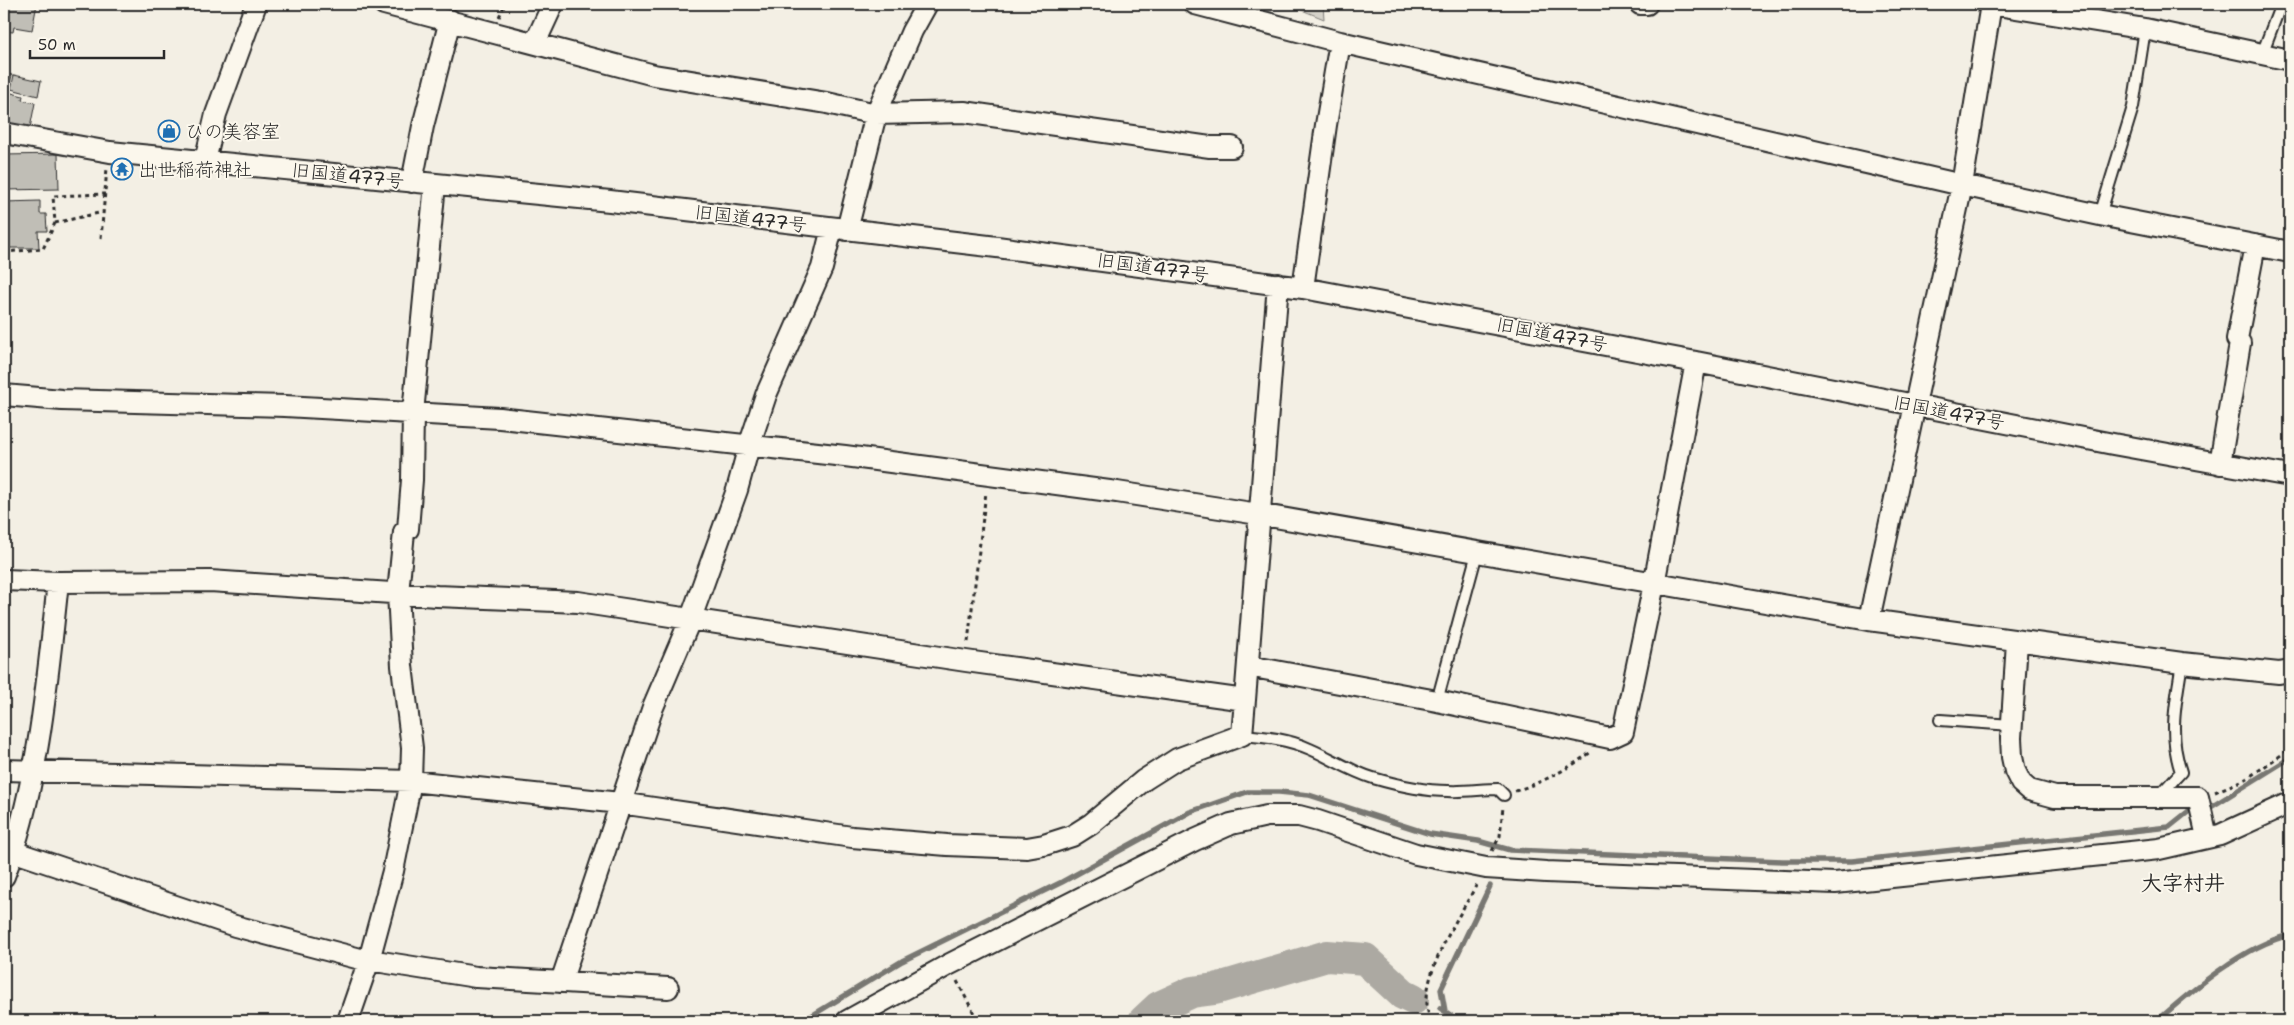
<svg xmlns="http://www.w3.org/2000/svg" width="2294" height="1025" font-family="'Shantell Sans','Klee One',sans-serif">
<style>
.green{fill:#d5d2c9;stroke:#807e7a}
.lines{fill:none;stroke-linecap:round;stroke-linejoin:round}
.stream{stroke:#787772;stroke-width:5.5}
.river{stroke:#aca9a2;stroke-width:32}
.building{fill:#c0beb6;stroke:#2b2b2b}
.service-casing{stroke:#2b2b2b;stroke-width:14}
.minor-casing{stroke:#2b2b2b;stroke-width:24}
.path{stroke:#2b2b2b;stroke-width:3;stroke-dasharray:4 4;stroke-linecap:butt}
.service{stroke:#fbf7ec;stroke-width:10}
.minor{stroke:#fbf7ec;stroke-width:20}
.labels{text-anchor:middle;stroke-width:4;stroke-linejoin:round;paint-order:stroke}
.poi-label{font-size:19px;fill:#2b2b2b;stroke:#fbf7ec;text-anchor:start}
.street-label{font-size:19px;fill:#2b2b2b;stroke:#fbf7ec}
.quarter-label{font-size:21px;font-weight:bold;fill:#2b2b2b;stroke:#fbf7ec}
</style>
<rect width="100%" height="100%" fill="#f3efe4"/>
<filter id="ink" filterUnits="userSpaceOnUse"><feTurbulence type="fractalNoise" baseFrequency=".02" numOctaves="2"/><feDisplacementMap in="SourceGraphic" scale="10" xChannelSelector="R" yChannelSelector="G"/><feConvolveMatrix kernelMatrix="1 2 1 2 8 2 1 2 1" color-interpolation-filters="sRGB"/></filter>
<g filter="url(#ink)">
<path class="green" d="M1287,4h36l1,15z"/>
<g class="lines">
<path class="stream" d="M1440,1008l19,13
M1445,1011l-4,-22 49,-103
M803,1021l99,-60 160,-79 128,-70 57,-20h32l30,3 121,39 48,7 32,9 272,11h70l317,-34 20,-16 22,-4 79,-49
M2157,1021c35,-31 88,-76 133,-86"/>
<path class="river" d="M1144,1021l15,-14 33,-15 23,-3 112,-33 38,3 38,35 10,5"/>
</g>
<path class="building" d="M4,4h33l-5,26 -18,-3 -1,5 -9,-1z
M4,73l8,2 -4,15 -4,-1z
M14,75l27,6 -3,15 -27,-7z
M4,91l19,5 -1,4 13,3 -5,25 -26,-6z
M58,154l1,35 -55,1v-35z
M116,162l11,1v12l-9,1z
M40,201v13h6l1,17h-9l1,17h-35v-46z"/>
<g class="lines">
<g class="service-casing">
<path id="service" d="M2262,54l19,-50
M2100,215l33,-108 12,-78
M1437,701l40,-148
M1940,720l72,5
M1242,735c24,2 46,4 68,14 21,9 40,22 63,29 24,7 50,13 75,13 17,1 34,-2 50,-2l6,6
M2158,797l23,-25c-13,-39 -5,-70 1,-109"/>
</g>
<g class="minor-casing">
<path id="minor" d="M384,4l270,71 173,28 49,11 88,-2 246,35h22
M1195,4l145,38 622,143 138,30 190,37
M1640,4h7
M1991,4l154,25 145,31
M535,43l18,-39
M4,133l106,19 500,49 387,46 306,41 393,74 417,82 177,32
M205,161l11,-47 40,-110
M412,182l11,-56 27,-106
M847,230l29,-116 36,-83 15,-27
M1303,288l23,-163 14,-83
M4,395l58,5 223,6 215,12 345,38 272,36 141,22 611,106 313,43 97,10 11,-2
M2220,464l20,-121 -3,-4 18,-94
M4,580l54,2 152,-1 227,15 141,6 388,59 279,39 33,-416
M1869,620l93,-435 29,-181
M2017,641l-6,97 1,19 3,14 6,12 8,7 26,7h143l9,40
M1248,666l189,35 173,37 13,-6 31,-148 42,-222
M4,770l407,11 209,22 232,34 95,8 80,3 17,-3 28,-9 19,-12 53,-44 33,-21 65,-24 3,-35
M12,851l223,75 133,35
M4,876c34,-86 44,-201 54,-294
M369,960l107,17 192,11
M561,982l92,-275 38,-89 46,-128 12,-44 17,-51 56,-127 10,-40
M348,1021l21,-61 24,-89 18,-90 1,-33 -10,-82 -4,-73 6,-61 4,-3 4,-49 1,-67 22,-229
M847,1021l101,-56 247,-125 36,-16 36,-8h32l19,5 98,33 70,14 60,4 289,11 324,-34 61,-14 70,-32"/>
</g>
<path class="path" d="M499,17l6,-13
M55,223l48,-11
M101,238l6,-70
M4,252l39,-3 12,-26 -2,-27 52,-2
M968,642l18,-150
M1515,791c28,-9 52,-21 76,-39
M2215,792l31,-13 44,-30
M1492,851l8,-15 3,-29
M957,981l21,40
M1431,1021c-18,-38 28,-103 46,-137"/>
<use href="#service" class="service"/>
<use href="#minor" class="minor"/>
</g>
</g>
<defs>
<g id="shop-ring" transform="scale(1.125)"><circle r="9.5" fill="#fbf7ec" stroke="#1f6fb2" stroke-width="1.5"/><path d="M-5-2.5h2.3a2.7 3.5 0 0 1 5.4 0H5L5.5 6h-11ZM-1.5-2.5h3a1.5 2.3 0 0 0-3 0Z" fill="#1f6fb2"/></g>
<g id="temple-ring" transform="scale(1.125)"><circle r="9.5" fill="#fbf7ec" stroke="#1f6fb2" stroke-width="1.5"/><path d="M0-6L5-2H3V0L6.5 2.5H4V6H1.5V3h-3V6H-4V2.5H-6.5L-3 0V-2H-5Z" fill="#1f6fb2"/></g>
</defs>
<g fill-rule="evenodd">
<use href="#shop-ring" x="169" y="131"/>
<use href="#temple-ring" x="122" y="169"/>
</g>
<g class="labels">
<g class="poi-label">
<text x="185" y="138">ひの美容室</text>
<text x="138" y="176">出世稲荷神社</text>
</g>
<g class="street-label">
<text transform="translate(348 175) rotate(6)" y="7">旧国道477号</text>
<text transform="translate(751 218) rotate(7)" y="7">旧国道477号</text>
<text transform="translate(1153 267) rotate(8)" y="7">旧国道477号</text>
<text transform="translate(1552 334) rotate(11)" y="7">旧国道477号</text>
<text transform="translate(1949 412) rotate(11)" y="7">旧国道477号</text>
</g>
<g class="quarter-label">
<text x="2183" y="890">大字村井</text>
</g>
</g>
<rect width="2294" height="1025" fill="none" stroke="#fbf7ec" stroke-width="20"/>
<rect x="10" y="10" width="2274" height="1005" fill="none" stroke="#2b2b2b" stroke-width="2" filter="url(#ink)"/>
<path d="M30 50v8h134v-8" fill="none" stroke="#2b2b2b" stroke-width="2.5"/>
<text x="38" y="50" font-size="15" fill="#2b2b2b" stroke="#fbf7ec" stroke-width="4" paint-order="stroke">50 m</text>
</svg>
